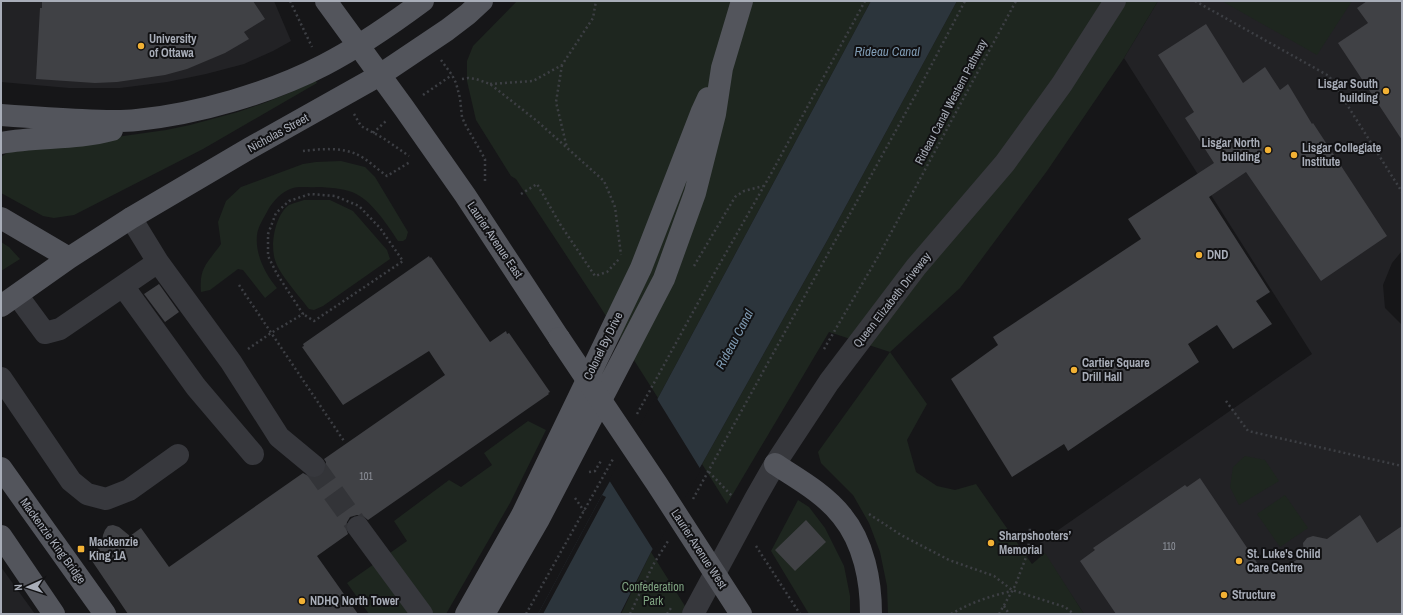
<svg xmlns="http://www.w3.org/2000/svg" width="1403" height="615" font-family="'Archivo Narrow',sans-serif">
<style>
.built{fill:#222225}
.green{fill:#1e261f}
.water{fill:#2c353c}
.pier{fill:#161618}
.building{fill:#404145}
.lines{fill:none;stroke-linecap:round;stroke-linejoin:round}
.minor-tunnel{stroke:#333438;stroke-width:22;stroke-dasharray:22 11;stroke-linecap:butt}
.path{stroke:#3d3f44;stroke-width:2.5;stroke-dasharray:2 3;stroke-linecap:butt}
.minor{stroke:#37383d;stroke-width:22}
.major{stroke:#53555c;stroke-width:22}
.major-bridge{stroke:#53555c;stroke-width:22}
.poi-dot{fill:#f2b134;stroke:#111113;stroke-width:1.5}
.labels{text-anchor:middle;stroke-width:4;stroke-linejoin:round;paint-order:stroke}
.number-label{font-size:10px;fill:#8e929b}
.poi-label{font-size:12px;font-weight:bold;fill:#a8adb8;stroke:#111113;text-anchor:start}
.street-label{font-size:12px;fill:#a8adb8;stroke:#111113}
.park-label{font-size:12px;fill:#7fa381;stroke:#111113}
.water-label{font-size:13px;font-style:italic;fill:#7f9bb3;stroke:#111113}
</style>
<rect width="100%" height="100%" fill="#161618"/>
<path class="built" d="M1,1h273l17,40 -18,10 -29,13 -38,10 -39,8 -47,6h-51l-68,-6z
M1158,1h244v250l-10,12 -9,22 2,23 17,17v289h-318l-46,-70 274,-190 -188,-296z
M1,567l34,47h-34z"/>
<path class="green" d="M517,1h354l-213,397 -59,-93 -83,-126 -5,-3 -35,-56 -9,-39v-20l6,-15z
M957,1h201l-34,57 -77,113 -87,117 -70,64 37,52 -20,36 9,32 21,14 18,4 21,-6 56,80 13,-11 39,61h-196l-1,-28 -7,-34 -11,-29 -16,-28 -32,-32 -3,-11 72,-100 -61,-20 -102,172 -25,-40 126,-225z
M1222,1h130l-35,54z
M315,79l2,4 -114,66 -129,66 -20,3 -11,-2 -42,-23v-36l12,-8 68,-7 85,-12 24,-5 48,-13 29,-10 27,-11z
M341,161l24,6 10,10 33,55 -2,7 -3,2h-5c-9,-14 -25,-38 -40,-46 -8,-6 -31,-8 -41,-8 -8,1 -17,-1 -24,1 -11,3 -20,13 -25,22 -4,8 -10,16 -11,25 -2,19 8,39 20,53l-12,10 -22,-28 -5,-1 -28,21 -9,2c-2,-25 6,-28 20,-48l-3,-22 8,-21 15,-14 62,-23 13,-2z
M304,200h26l23,11 34,39 3,9 -67,47 -9,4 -5,-1c-9,-12 -30,-35 -34,-49 -5,-15 0,-45 14,-55 4,-2 10,-3 15,-5z
M1,242l8,5 11,12 -19,12z
M528,421l18,9 -36,73 -64,111h-77l-22,-31 60,-42 -13,-20 55,-41 12,7 31,-22 -8,-12z
M1245,456l20,4 14,21 -40,24 -9,-18 3,-20z
M1285,495l23,33 -28,19 -23,-33z
M798,500l11,7 16,21 19,38 6,30v18h-41l-38,-63z
M651,552l39,62h-69z"/>
<path class="water" d="M871,1h86l-129,238 -126,225 -51,88 -31,62h-82l64,-119 56,-97z"/>
<path class="pier" d="M656,397l45,73 -47,81 -45,-71z
M602,495l4,2 -63,117h-5z"/>
<path class="building" d="M42,1h211l12,18 -21,13 5,7 -24,14 -38,16 -22,6 -48,7 -22,1 -44,-3 -15,-1 4,-71h2z
M1367,1h35v139l-64,-97 30,-20 -11,-15z
M1206,24l37,59 22,-16 15,23 8,-6 24,40 1,-1 74,113 -66,45 -75,-109 -37,25 61,95 -14,9 16,23 -39,25 -16,-24 -29,19 11,18 -131,89 -4,-7 -52,33 -61,-98 47,-34 -5,-8 148,-98 -13,-20 86,-56 -29,-45 9,-6 -36,-57z
M429,256l1,2 1,-1 59,85 16,-11 1,3 2,-1 41,59 -2,1 1,1 -181,126 -5,-4 -6,-1 -7,2 -3,5 -1,6 2,6 -31,22 41,58h-230l-40,-59 14,-9 1,-11 2,-5 3,-4 5,-1 6,2 11,9 11,-8 28,39 134,-94 9,5h7l4,-4 3,-6v-6l-2,-3 121,-84 -16,-24 -86,54 -41,-58 2,-1 -1,-2z
M159,284l20,28 -14,10 -21,-28z
M1200,478l62,92 10,-7 6,9 26,-17 -1,-12 4,-5 6,-2 14,3 33,-24 17,28 25,-17v88h-286l-36,-53 15,-11 -2,-2 92,-63 2,2z
M806,520l20,22 -31,29 -20,-21z"/>
<g class="lines">
<path class="minor-tunnel" d="M314,466l44,61"/>
<path class="path" d="M290,1l22,46
M1195,1l134,75 73,116
M441,60l11,15 4,8 4,15 2,19 3,7 20,35v25
M562,65l-6,37 11,46
M462,79l6,-1 8,1 14,5 47,37 67,60 11,26 6,48
M490,84l43,-3 29,-16 31,-47 3,-17
M423,95l29,-20
M354,114l7,12 22,12 26,18
M373,133l13,-12
M303,151c16,-2 38,-4 53,3 10,4 22,16 31,22l23,-14
M521,194l16,-10 23,40 35,52 12,-4 12,-13
M694,266l41,-69 9,-6 19,-5
M239,285l105,156
M248,349l23,-16 32,-19 -26,-40 -9,-18v-22l8,-21 13,-12 21,-7 25,2 24,10 21,22 23,33 -89,60 -11,-7
M824,349l55,-94 137,-254
M1226,401l22,30 154,35
M637,414l73,-133 62,-109 93,-171
M589,472l6,-1 7,-12
M709,472l23,24
M575,498l9,13
M693,499l229,-416 43,-82
M869,514l32,21 48,25 45,16 18,14 53,17 9,7
M756,546l44,68
M1004,606l5,8
M526,614l87,-155
M630,614l23,-49 15,-24
M667,614l4,-6
M951,614c19,-11 39,-18 61,-23
M999,614l16,-28 13,-34 2,-24"/>
<path class="minor" d="M131,218l27,44 73,100 48,75 35,29
M123,286l73,101 57,67
M17,295l28,38 15,-4 98,-67
M1,378l70,103 16,13 19,5 23,-9 49,-35
M358,527l64,87
M693,614l62,-115 20,-35 54,-82 87,-115 89,-104 57,-79 53,-83"/>
<path class="major" d="M326,1l78,107 61,87 94,143
M1,115c27,2 54,4 81,5 18,1 37,2 55,0 60,-6 133,-27 187,-55 35,-18 68,-41 99,-64
M1,143c37,-7 75,-3 111,-13
M1,218l68,40
M1,306l68,-48 62,-40 119,-70 130,-73 67,-45 21,-16 14,-13
M775,464c23,15 50,30 67,52 22,27 29,65 29,98
M1,468l104,146
M1,536l53,78
M466,614l56,-99 119,-247 61,-157 6,-13
M484,614l55,-95 125,-240 31,-86 20,-79 7,-46 20,-67"/>
<path class="major-bridge" d="M559,338l98,146 84,130"/>
</g>
<g class="poi-dot">
<circle cx="141" cy="46" r="4"/>
<circle cx="1386" cy="91" r="4"/>
<circle cx="1268" cy="150" r="4"/>
<circle cx="1294" cy="155" r="4"/>
<circle cx="1199" cy="255" r="4"/>
<circle cx="1074" cy="370" r="4"/>
<circle cx="991" cy="543" r="4"/>
<rect x="77" y="545" width="8" height="8" rx="2"/>
<circle cx="1239" cy="561" r="4"/>
<circle cx="1224" cy="595" r="4"/>
<circle cx="302" cy="601" r="4"/>
</g>
<g class="labels">
<g class="number-label">
<text x="366" y="480">101</text>
<text x="1169" y="550">110</text>
</g>
<g class="poi-label">
<text x="149" y="43">University<tspan x="149" dy="14">of Ottawa</tspan></text>
<text x="1378" y="88" text-anchor="end">Lisgar South<tspan x="1378" dy="14">building</tspan></text>
<text x="1260" y="147" text-anchor="end">Lisgar North<tspan x="1260" dy="14">building</tspan></text>
<text x="1302" y="152">Lisgar Collegiate<tspan x="1302" dy="14">Institute</tspan></text>
<text x="1207" y="259">DND</text>
<text x="1082" y="367">Cartier Square<tspan x="1082" dy="14">Drill Hall</tspan></text>
<text x="999" y="540">Sharpshooters’<tspan x="999" dy="14">Memorial</tspan></text>
<text x="89" y="546">Mackenzie<tspan x="89" dy="14">King 1A</tspan></text>
<text x="1247" y="558">St. Luke's Child<tspan x="1247" dy="14">Care Centre</tspan></text>
<text x="1232" y="599">Structure</text>
<text x="310" y="605">NDHQ North Tower</text>
</g>
<g class="street-label">
<text transform="translate(951 102) rotate(-62)" y="4">Rideau Canal Western Pathway</text>
<text transform="translate(278 133) rotate(-29)" y="4">Nicholas Street</text>
<text transform="translate(495 240) rotate(56)" y="4">Laurier Avenue East</text>
<text transform="translate(892 300) rotate(-52)" y="4">Queen Elizabeth Driveway</text>
<text transform="translate(603 346) rotate(-64)" y="4">Colonel By Drive</text>
<text transform="translate(53 541) rotate(54)" y="4">Mackenzie King Bridge</text>
<text transform="translate(699 549) rotate(57)" y="4">Laurier Avenue West</text>
</g>
<g class="park-label">
<text x="653" y="591">Confederation<tspan x="653" dy="14">Park</tspan></text>
</g>
<g class="water-label">
<text x="887" y="56">Rideau Canal</text>
<text transform="translate(734 339) rotate(-62)" y="5">Rideau Canal</text>
</g>
</g>
<rect width="1403" height="615" fill="none" stroke="#a8adb8" stroke-width="4"/>
<g transform="translate(28 587) rotate(267)" stroke="#111113" stroke-width="3" paint-order="stroke">
<path d="M0-3L7 15L0 10L-7 15Z" fill="#a8adb8"/>
<text y="-6" font-size="11" font-weight="bold" text-anchor="middle" fill="#a8adb8">N</text>
</g>
</svg>
